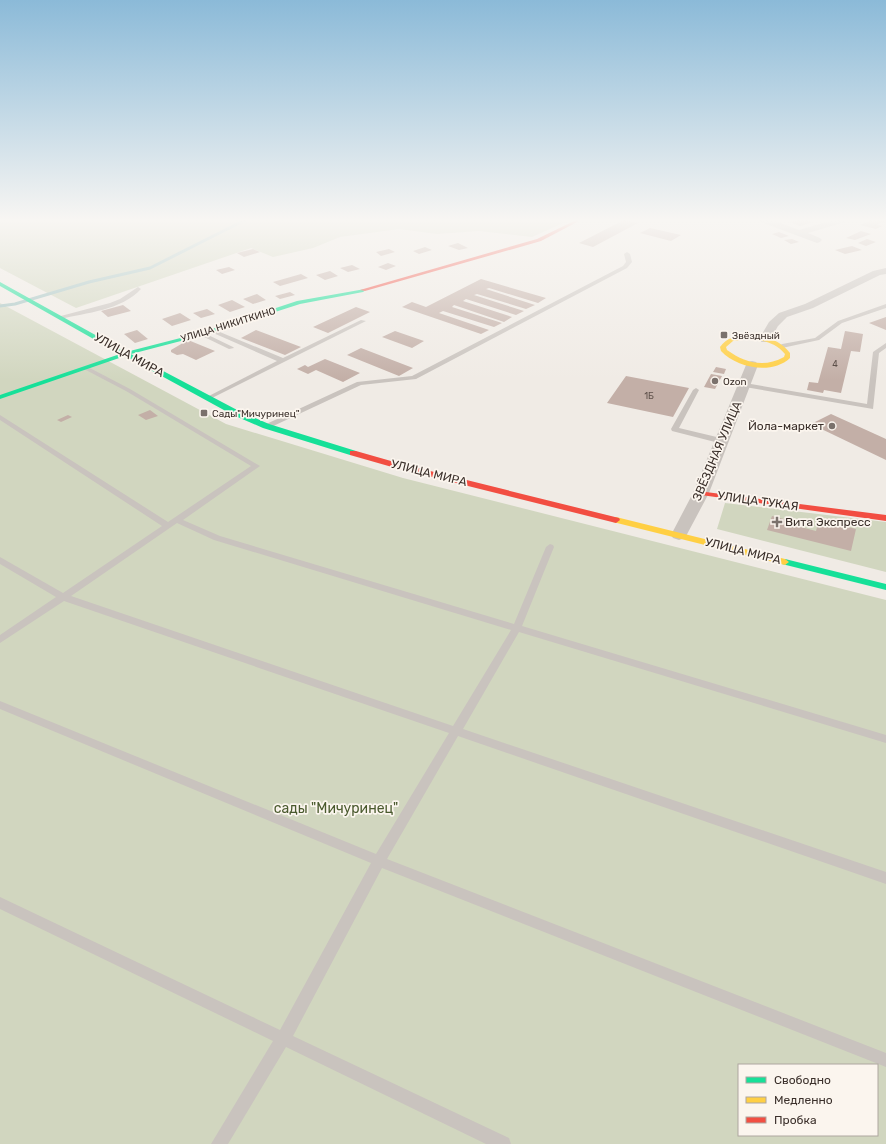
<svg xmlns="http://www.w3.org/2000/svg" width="886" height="1144" font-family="Rubik,sans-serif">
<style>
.green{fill:#d1d6bf;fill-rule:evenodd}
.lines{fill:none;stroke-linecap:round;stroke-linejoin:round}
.stream{stroke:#a1c2c1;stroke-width:3}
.building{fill:#c3afa7}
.lane{fill:#c9c3be;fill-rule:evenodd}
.street{fill:#c9c3be;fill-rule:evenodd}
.fast{fill:#16e098;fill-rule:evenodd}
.slow{fill:#ffcf43;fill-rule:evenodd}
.jam{fill:#f24e42;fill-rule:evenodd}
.poi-dot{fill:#7a716c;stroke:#fbf5ee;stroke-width:1.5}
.labels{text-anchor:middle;stroke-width:3.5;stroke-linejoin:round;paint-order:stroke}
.far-number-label{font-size:9px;fill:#5d504a}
.far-street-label{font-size:10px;fill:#3b302b;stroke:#fbf5ee}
.far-poi-label{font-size:10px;fill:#3b302b;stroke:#fbf5ee;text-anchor:start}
.street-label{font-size:12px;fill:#3b302b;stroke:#fbf5ee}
.poi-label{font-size:12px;fill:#3b302b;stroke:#fbf5ee;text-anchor:end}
.near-park-label{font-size:14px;fill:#4a5a2e;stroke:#fbf5ee}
</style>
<rect width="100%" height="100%" fill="#f0ebe5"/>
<path class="green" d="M0,220h570l-38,17 -53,-6 -42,3 -38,-5 -59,8 -27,11 -40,9 -22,-9 -175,60 -76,-40z
M0,303l226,121 177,54 483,122v544h-886zM739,1065h138v70h-138z
M725,503l161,19v50l-169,-43z"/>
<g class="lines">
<path class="stream" d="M0,306l15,-2 74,-22 61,-14 95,-48"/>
</g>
<path class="building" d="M624,220l14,3 -45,24 -14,-4z
M797,220h9l7,2 -13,4 -10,-4z
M871,220h10l4,1 -8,4 5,1 -6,3 -16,-4z
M650,228l31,7 -10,6 -31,-8z
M861,231l10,3 -16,6 -9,-2z
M779,232l10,4 -8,2 -9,-4z
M792,239l7,3 -8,2 -7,-4z
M867,239l9,3 -10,4 -8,-3z
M458,243l10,5 -9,2 -11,-4z
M852,246l10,4 -17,4 -10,-4z
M425,247l7,3 -13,4 -6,-3z
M253,249l7,3 -16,5 -7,-4z
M389,249l6,3 -14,4 -5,-4z
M388,263l8,3 -10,4 -8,-3z
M352,265l8,4 -12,3 -8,-4z
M229,267l6,3 -13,4 -6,-4z
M330,271l8,5 -13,4 -9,-5z
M301,274l7,4 -28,8 -7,-4z
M481,279l65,19 -8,5 -49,-15 -3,1 49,16 -9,4 -49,-15 -3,1 50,16 -8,4 -50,-16 -3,2 49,16 -8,5 -50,-17 -2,2 50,16 -8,4 -51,-16 -4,2 50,17 -8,4 -79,-27 10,-5 14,5z
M290,292l5,3 -15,4 -5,-3z
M257,294l9,6 -13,4 -10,-5z
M232,300l13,7 -15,5 -12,-7z
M123,305l8,6 -23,6 -7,-6z
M356,307l14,5 -42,21 -15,-6z
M207,309l8,5 -14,4 -8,-5z
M180,313l11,7 -19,6 -10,-7z
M886,317v13l-17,-7z
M137,330l11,9 -13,4 -11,-9z
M256,330l45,17 -16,8 -44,-17z
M395,331l29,10 -12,7 -30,-11z
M845,331l18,3 -3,18 -9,-1 -10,42 -17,-3 -1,3 -16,-3 2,-8 9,1 10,-36 13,2z
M188,340l27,11 -19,9 -13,-6 -6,1 -6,-3v-2z
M361,348l52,20 -14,8 -52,-21z
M325,359l35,14 -17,9 -27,-12 -8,4 -11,-5 8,-4 3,2z
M716,367l10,2 -2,5 -11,-2z
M711,374l11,2 -7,13 -11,-2z
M626,376l63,12 -16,29 -66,-14z
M150,410l8,6 -12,4 -8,-5z
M831,414l55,25v21l-75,-36z
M68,415l4,2 -11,5 -4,-2z
M772,516l23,6 -2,3 23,6 3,-11 37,9 -5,22 -84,-21z"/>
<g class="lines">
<path class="lane" d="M627,252l3,2 2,8 -5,6 -211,111 -55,6 -92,43h-3l-4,-2 95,-44 55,-6 211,-110 3,-4 -2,-8z
M138,287l3,2c-19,21 -55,24 -81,30l-3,-2 53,-14 10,-4z
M886,304v4l-44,15 -23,17 -37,8 -3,-2 3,-2 33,-6 23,-17z
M361,320l5,1 -156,78h-4l-1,-1 72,-37 -66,-29v-2h4l68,28z
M202,332l31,15 1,1 -5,1 -29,-14 -1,-1z
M886,343v5l-7,5 -6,56 -128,-22 -3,-2 3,-2 122,21 6,-52z
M86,366l44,23 130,77 -77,54 37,16 294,88 32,-77 4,-3 3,1 1,2 -32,79 364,109v8l-367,-111 -56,97 423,143v12l-428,-148 -71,123 499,194v14l-504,-199 -89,168 216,102 2,6h-25l-200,-97 -58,97h-17l62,-103 -273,-132v-12l280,133 91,-167 -371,-154v-8l376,153 73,-121 -385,-132 -64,42v-8l56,-38 -56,-33v-7l63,36 99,-67 -162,-106v-5l168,107 83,-56 -125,-75 -42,-22 -1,-1zM177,523l37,17 297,90 -58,96 -382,-130z
M696,388l3,2 -20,38 46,11v4h-6l-47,-12 -1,-2 22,-39z"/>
<path class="street" d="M759,220h13l27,10 34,-10h14l-2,2 -37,11 12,5 2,2 -2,2 -3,1 -56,-21z
M886,268v6l-6,1 -67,33 -26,9 -9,9 -9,16h-8l-2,-3 10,-17 10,-9 26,-9 68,-33z
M752,361l4,1 2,3 -49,128 -24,45 -6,2 -6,-2 -2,-3 22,-42 53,-128 2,-3z"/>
<path class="fast" d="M0,282l126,70 74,-19 97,-32 68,-12 1,1 -3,2 -63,12 -96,31 -73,19 108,57 30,13 87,27 1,2 -1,2h-6l-87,-27 -30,-13 -108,-59 -125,43v-4l120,-41 -120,-68z
M785,559l101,25v6l-104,-26 -1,-2z"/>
<path class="slow" d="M748,335c16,1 32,4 42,18v5c-18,17 -53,10 -69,-7l-1,-4c7,-10 17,-11 28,-12zM748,339c14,1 27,3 37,15l-1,3c-20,11 -39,6 -57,-7l-1,-3 7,-6z
M616,517l169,42 4,3 -4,3 -172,-43 -1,-2 1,-2z"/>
<path class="jam" d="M576,220h5l-40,21 -176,50 -5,-1 177,-51z
M350,451h6l42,12 221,55 1,2 -4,3 -224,-56 -42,-12z
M698,491l188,24v6l-185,-26h-3l-1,-2z"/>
</g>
<linearGradient id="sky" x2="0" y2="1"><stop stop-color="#8bbad8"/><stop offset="0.58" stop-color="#f8f6f3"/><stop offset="1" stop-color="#f8f6f3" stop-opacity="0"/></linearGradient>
<rect width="886" height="380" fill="url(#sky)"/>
<g class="poi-dot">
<rect x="720" y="331" width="8" height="8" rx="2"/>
<circle cx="715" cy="381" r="4"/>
<rect x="200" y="409" width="8" height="8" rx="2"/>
<circle cx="832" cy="426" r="4"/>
<path d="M775 516h4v4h4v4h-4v4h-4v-4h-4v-4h4z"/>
</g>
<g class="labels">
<g class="far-number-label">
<text x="835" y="367">4</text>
<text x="649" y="399">1Б</text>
</g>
<g class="far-street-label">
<text transform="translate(228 324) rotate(-17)" y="4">УЛИЦА НИКИТКИНО</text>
</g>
<g class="far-poi-label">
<text x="732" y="339">Звёздный</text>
<text x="723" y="385">Ozon</text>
<text x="212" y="417">Сады"Мичуринец"</text>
</g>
<g class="street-label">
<text transform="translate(129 355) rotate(29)" y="4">УЛИЦА МИРА</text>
<text transform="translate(717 451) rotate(-67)" y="4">ЗВЁЗДНАЯ УЛИЦА</text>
<text transform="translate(429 473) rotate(14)" y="4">УЛИЦА МИРА</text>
<text transform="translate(758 501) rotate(8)" y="4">УЛИЦА ТУКАЯ</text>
<text transform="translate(743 551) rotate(14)" y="4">УЛИЦА МИРА</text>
</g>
<g class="poi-label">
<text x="824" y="430">Йола-маркет</text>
<text x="785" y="526" text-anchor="start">Вита Экспресс</text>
</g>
<g class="near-park-label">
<text x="336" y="813">сады "Мичуринец"</text>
</g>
</g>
<rect x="738" y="1064" width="140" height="72" fill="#fbf5ee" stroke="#aea6a0"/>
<rect x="746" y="1077" width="20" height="6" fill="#16e098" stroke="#aea6a0"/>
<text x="774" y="1084" font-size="12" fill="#3b302b">Свободно</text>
<rect x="746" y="1097" width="20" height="6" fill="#ffcf43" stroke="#aea6a0"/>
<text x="774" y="1104" font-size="12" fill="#3b302b">Медленно</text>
<rect x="746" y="1117" width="20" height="6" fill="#f24e42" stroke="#aea6a0"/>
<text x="774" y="1124" font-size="12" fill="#3b302b">Пробка</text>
</svg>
